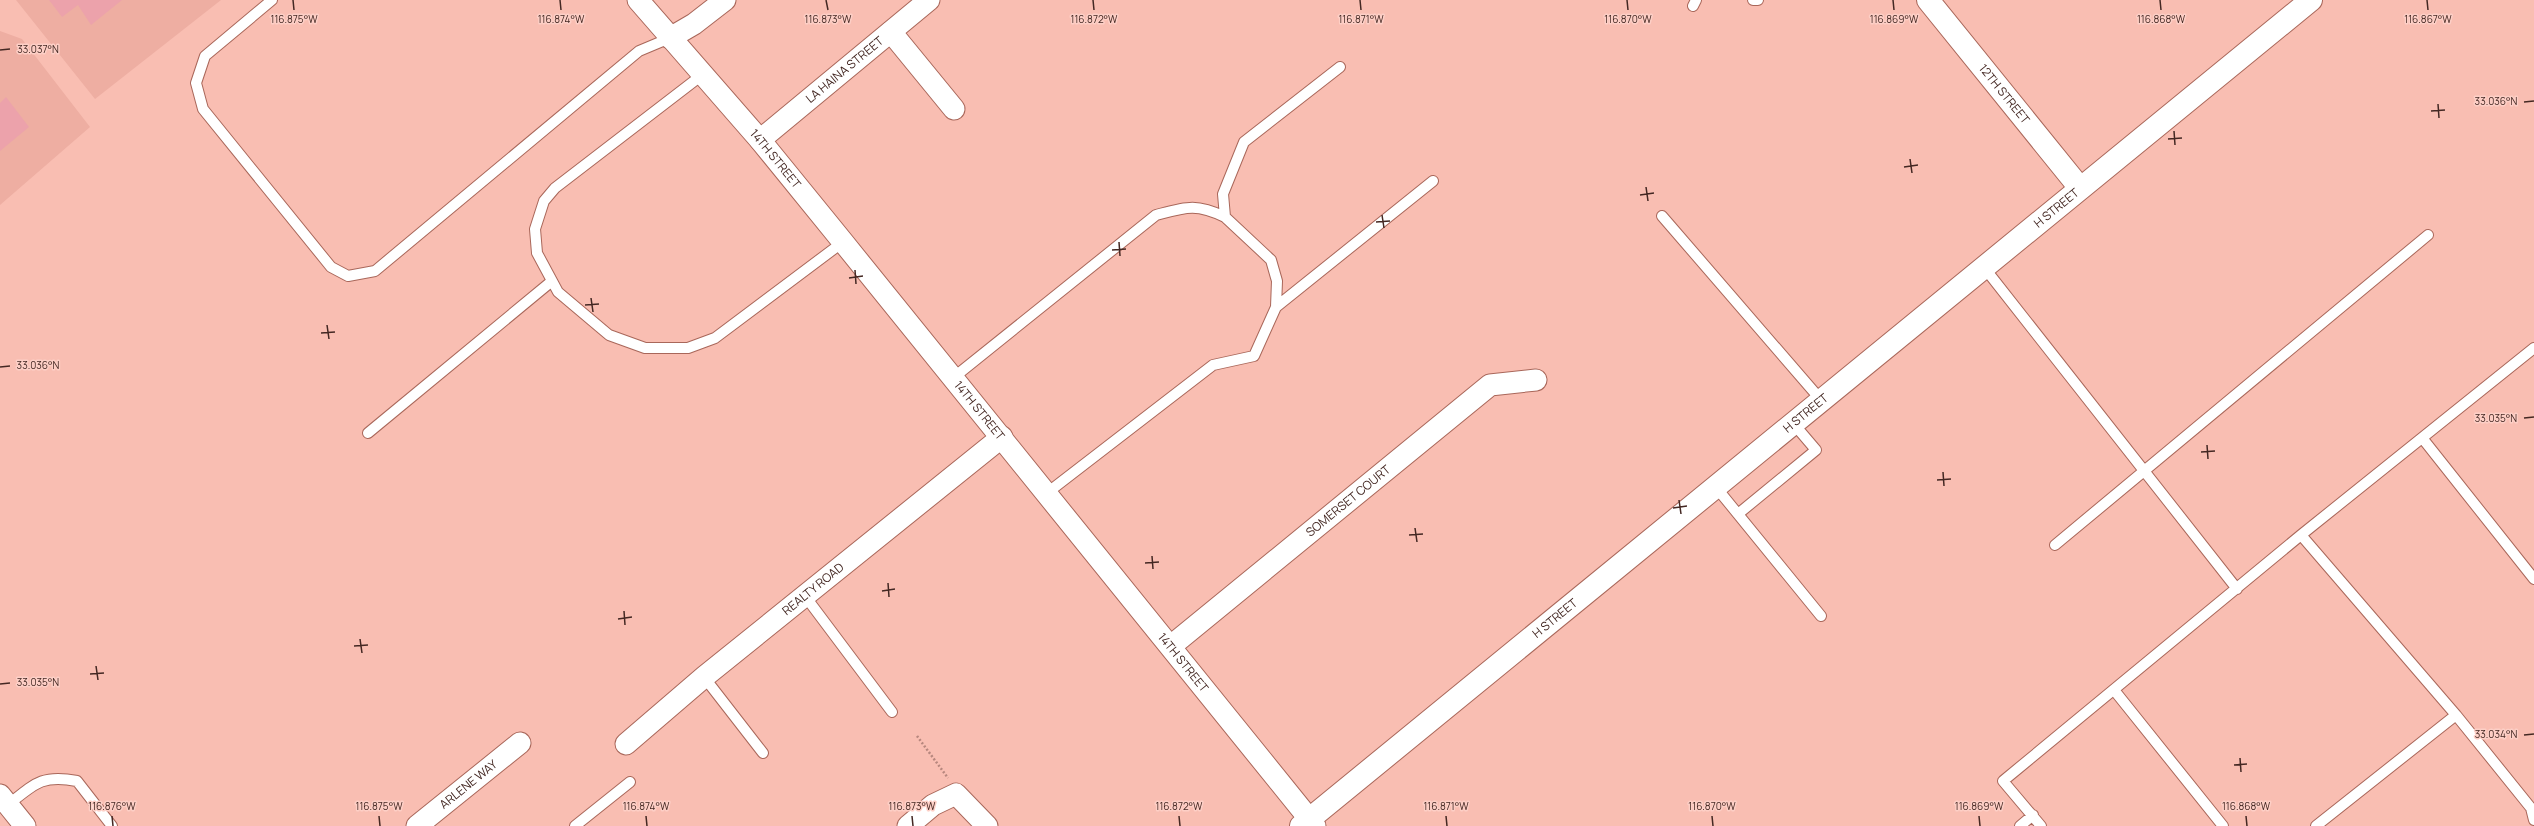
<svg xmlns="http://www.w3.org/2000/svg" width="2534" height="826" font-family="Manrope,sans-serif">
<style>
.built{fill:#eeaea2}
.building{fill:#eca2ab}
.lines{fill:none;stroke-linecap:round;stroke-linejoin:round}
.lane-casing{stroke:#a9675a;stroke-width:12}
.street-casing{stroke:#a9675a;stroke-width:23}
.secondary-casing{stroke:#a9675a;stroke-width:24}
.path{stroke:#b7877e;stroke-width:2.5;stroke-dasharray:2 2;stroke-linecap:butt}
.lane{stroke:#fff;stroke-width:10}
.street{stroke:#fff;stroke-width:21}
.secondary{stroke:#fff;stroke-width:22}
.ticks{fill:none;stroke:#442823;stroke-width:1.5}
.labels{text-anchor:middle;stroke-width:3;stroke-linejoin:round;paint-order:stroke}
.street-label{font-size:12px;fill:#442823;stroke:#fdcfc6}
.ticks-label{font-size:10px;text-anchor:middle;fill:#442823;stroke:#fdcfc6;stroke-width:3;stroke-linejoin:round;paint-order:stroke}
</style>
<rect width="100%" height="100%" fill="#f9beb2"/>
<path class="built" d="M16,0h205l-126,99z
M0,31l22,8 68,88 -90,78z"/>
<path class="building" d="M49,0h73l-31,25 -13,-20 -16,12z
M6,97l23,30 -29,24v-48z"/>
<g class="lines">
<g class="lane-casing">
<path id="lane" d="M272,0l-67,56 -9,27 7,26 128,158 17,9 27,-5 264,-220 31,-13
M1753,0h5
M1693,6l3,-6
M702,75l-147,113 -11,13 -9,28 2,24 21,39 51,43 36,13h43l27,-10 128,-96
M1662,216l159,184
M1983,266l254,323
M1276,307l1,-26 -6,-21 -46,-43 -2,-23 21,-52 96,-75
M953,378l203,-163c30,-8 40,-12 69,2
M368,433l184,-152
M2423,439l111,140
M1715,486l106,130
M1047,493l166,-128 41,-9 22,-49 157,-126
M1738,514l78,-64 -23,-27
M2301,535l155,180 75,93 3,12
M2055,545l373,-310
M805,596l87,116
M704,677l59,76
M2114,690l109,136
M8,805c26,-21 34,-31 69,-24l35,45
M575,826l55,-44
M2020,826l13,-11
M2041,826l-38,-45 298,-246 233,-187
M2316,826l140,-111"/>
</g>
<g class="street-casing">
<g id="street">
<path id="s1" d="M638,0l122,140 83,102 472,584"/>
<path d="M891,32l63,77"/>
<path d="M670,38l24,-14 31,-24"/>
<path id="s2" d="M760,140l169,-140"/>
<path id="s3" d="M1171,646l319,-261 46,-5"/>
<path id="s4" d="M626,744l78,-67 298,-240"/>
<path d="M0,795l25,31"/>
<path id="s5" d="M417,826l103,-83"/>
<path d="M908,826l25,-21 23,-11 31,32"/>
</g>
</g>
<g class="secondary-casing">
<g id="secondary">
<path id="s6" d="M1928,0l152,188"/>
<path id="s7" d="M1301,826l1010,-826"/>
</g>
</g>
<path class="path" d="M917,736l31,42"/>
<use href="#lane" class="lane"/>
<use href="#street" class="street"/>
<use href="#secondary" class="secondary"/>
</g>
<path class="ticks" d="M293,0l1,10M560,0l1,10M826,0l2,10M1093,0l1,10M1360,0l1,10M1627,0l1,10M1893,0l1,10M2160,0l1,10M2427,0l1,10M0,50l10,-1M2524,102l10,-1M2438,104l1,14M2431,111l14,-1M2174,131l1,14M2168,139l14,-1M1910,159l2,14M1904,167l14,-2M1646,187l2,14M1640,195l14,-2M1382,215l2,13M1376,222l14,-1M1119,242l1,14M1112,250l14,-1M855,270l1,14M849,278l14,-2M591,298l2,14M585,305l14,-1M327,325l2,14M321,333l14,-1M0,367l10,-1M2524,418l10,-1M2207,445l1,14M2201,452l14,-1M1943,472l1,14M1937,480l14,-1M1679,500l2,14M1673,508l14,-2M1415,528l2,14M1409,535l14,-1M1152,556l1,13M1145,563l14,-1M888,583l1,14M882,591l13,-2M624,611l1,14M618,619l14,-2M360,639l2,14M354,646l14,-1M96,666l2,14M90,674l14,-1M0,684l10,-1M2524,735l10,-1M2240,758l1,14M2234,765l13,-1M112,816l1,10M379,816l1,10M646,816l1,10M912,816l1,10M1179,816l1,10M1446,816l1,10M1712,816l1,10M1979,816l1,10M2246,816l1,10"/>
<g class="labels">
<g class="street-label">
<text dy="4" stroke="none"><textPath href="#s2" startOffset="110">LA HAINA STREET</textPath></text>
<text dy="4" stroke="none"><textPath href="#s6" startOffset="121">12TH STREET</textPath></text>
<text dy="4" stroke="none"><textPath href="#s1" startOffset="210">14TH STREET</textPath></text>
<text dy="4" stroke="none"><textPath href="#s7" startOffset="976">H STREET</textPath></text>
<text dy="4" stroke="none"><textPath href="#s1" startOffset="534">14TH STREET</textPath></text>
<text dy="4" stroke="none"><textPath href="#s7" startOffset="652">H STREET</textPath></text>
<text dy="4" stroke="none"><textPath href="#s3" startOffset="229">SOMERSET COURT</textPath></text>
<text dy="4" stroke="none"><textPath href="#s4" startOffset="243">REALTY ROAD</textPath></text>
<text dy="4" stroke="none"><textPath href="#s7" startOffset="328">H STREET</textPath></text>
<text dy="4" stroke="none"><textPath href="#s1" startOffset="858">14TH STREET</textPath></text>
<text dy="4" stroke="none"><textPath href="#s5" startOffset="66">ARLENE WAY</textPath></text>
</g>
</g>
<g class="ticks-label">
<text x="294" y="23">116.875°W</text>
<text x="561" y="23">116.874°W</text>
<text x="828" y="23">116.873°W</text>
<text x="1094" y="23">116.872°W</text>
<text x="1361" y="23">116.871°W</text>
<text x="1628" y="23">116.870°W</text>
<text x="1894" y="23">116.869°W</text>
<text x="2161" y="23">116.868°W</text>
<text x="2428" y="23">116.867°W</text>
<text x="38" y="53">33.037°N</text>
<text x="2496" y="105">33.036°N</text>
<text x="38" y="369">33.036°N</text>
<text x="2496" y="422">33.035°N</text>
<text x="38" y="686">33.035°N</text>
<text x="2496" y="738">33.034°N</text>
<text x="112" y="810">116.876°W</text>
<text x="379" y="810">116.875°W</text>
<text x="646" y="810">116.874°W</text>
<text x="912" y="810">116.873°W</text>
<text x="1179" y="810">116.872°W</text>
<text x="1446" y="810">116.871°W</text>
<text x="1712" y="810">116.870°W</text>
<text x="1979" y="810">116.869°W</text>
<text x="2246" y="810">116.868°W</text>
</g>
</svg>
